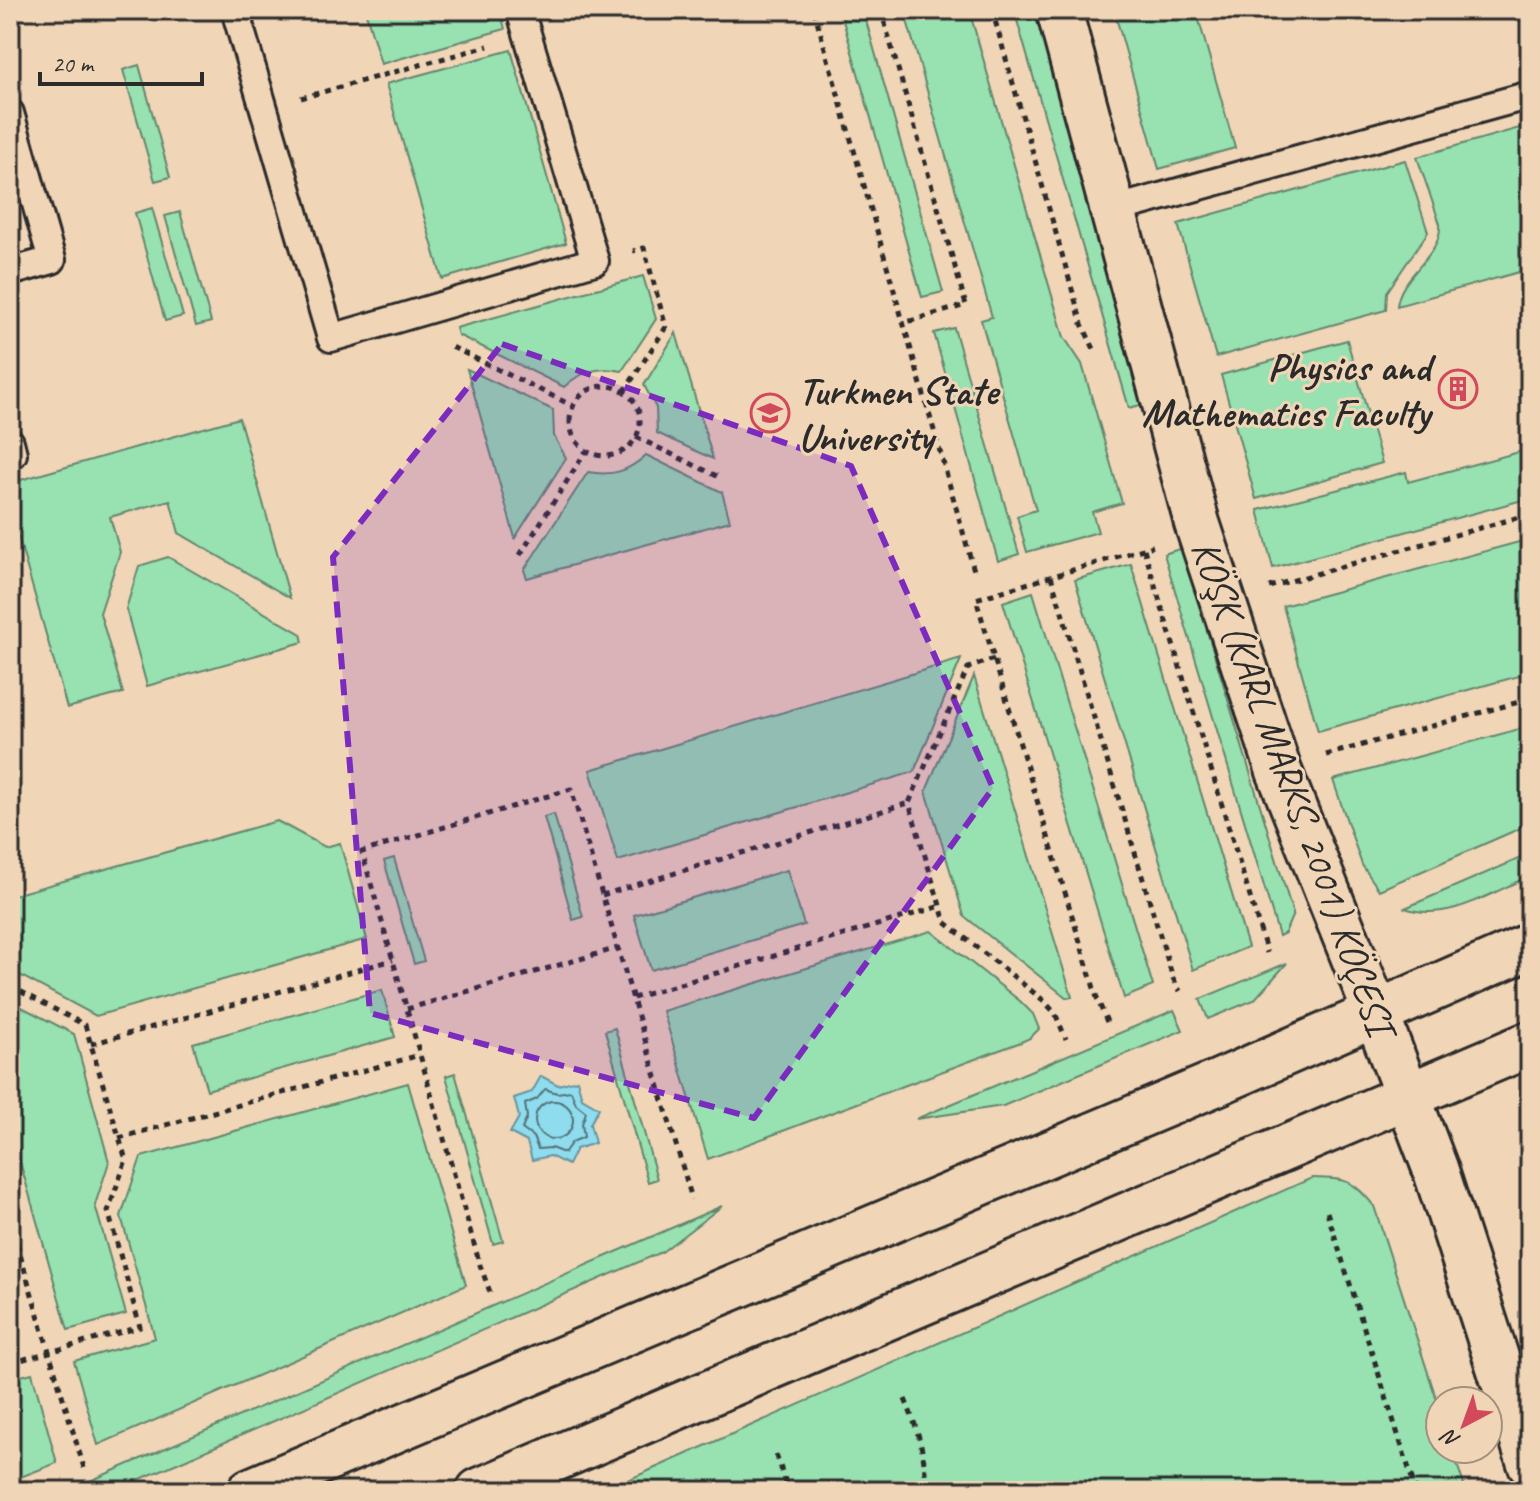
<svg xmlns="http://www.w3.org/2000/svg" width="1540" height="1501" font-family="Caveat,sans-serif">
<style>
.green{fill:#98e1b0;stroke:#62866e;stroke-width:2}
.water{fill:#8edced;stroke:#66959f;stroke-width:2}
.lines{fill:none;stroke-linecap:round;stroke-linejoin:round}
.shore{stroke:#537279;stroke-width:2}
.service-casing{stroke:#2b2b2b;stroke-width:32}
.minor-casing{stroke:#2b2b2b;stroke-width:50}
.primary-casing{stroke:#2b2b2b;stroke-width:50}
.path{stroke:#2b2b2b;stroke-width:5;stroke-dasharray:6 6;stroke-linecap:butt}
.service{stroke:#f1d5b7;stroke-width:26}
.minor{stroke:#f1d5b7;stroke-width:44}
.primary{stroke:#f1d5b7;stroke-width:44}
.marked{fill:#7b2cbf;fill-opacity:0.2;stroke:#7b2cbf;stroke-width:6;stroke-dasharray:16 10;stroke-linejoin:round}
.labels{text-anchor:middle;stroke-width:6;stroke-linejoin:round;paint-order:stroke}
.poi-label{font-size:40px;font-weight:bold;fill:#2b2b2b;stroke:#f1d5b7;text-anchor:end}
.street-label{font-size:40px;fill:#2b2b2b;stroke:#f1d5b7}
</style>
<rect width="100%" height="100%" fill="#f1d5b7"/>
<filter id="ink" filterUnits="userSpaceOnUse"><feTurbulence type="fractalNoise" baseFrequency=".0125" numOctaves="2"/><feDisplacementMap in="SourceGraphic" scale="16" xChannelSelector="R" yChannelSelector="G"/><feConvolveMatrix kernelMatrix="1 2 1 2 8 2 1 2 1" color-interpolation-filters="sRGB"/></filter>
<g filter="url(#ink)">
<path class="green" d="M365,10h135l5,19 -124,35z
M840,10h23l80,282 -21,5z
M904,10h65l95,327 18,27 40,139 -30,9 6,20 -71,20 -10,-36 19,-6 -55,-190 11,-3z
M1014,10h21l113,393 -19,5z
M1114,10h82l39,138 -76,21z
M511,50l55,193 -124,36 -56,-195z
M139,65l31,112 -15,4 -32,-111z
M1530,125v144l-133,37c3,-32 45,-49 43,-82l-23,-67z
M1405,160l23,72 -41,60 -1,18 -170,47 -38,-133z
M152,208l31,108 -18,5 -30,-108z
M180,212l31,110 -15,4 -31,-110z
M643,276l13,43 -34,52c-23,-5 -41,0 -58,16l-106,-52 -2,-7z
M954,328l65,226 -21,7 -64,-228z
M676,333l37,126 -56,-26 -1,-25 -12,-23z
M1347,340l35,123 -126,36 -35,-124z
M467,369l86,41 1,26 12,22 -51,80z
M239,418l51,180 -111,-65 -9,-33 -60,17 10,35 -20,61 23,80 -56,15 -57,-200v-25z
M1530,449v49l-257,70 -15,-58 148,-38 2,10z
M646,455l76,37 8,29 -203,57 -3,-8 64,-98c24,4 40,0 58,-17z
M1530,539v134l-212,58 -35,-125z
M1182,548l111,366 -8,19 -6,3 -115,-382z
M168,557l133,77 2,8 -156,44 -21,-77 13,-43z
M1131,564l117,383 -55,23 -118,-390z
M1033,592l120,394 -29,12 -121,-396z
M961,659l-47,113 -296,89 -28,-91z
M974,676l98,321 -5,1 -103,-82 -38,-125z
M1530,726v98l-151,66 -17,-25 -29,-85z
M554,814l29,103 -10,3 -29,-103z
M277,821l48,26 15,-4 27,96 -271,77 -86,-46v-74z
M1530,854v22c-38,16 -83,47 -125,32z
M394,858l30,103 -10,3 -30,-103z
M787,870l17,55 -153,45 -17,-55z
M931,931l89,70 13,13 6,15 -9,9 -9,4 -313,117 -45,-148z
M1287,963l-33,37 -46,19 -8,-20z
M382,990l13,47 -188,53 -14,-47z
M10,1001l64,33 35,128 -14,43 31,109 -58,16 -58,-203z
M1174,1010l9,20 -180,76 -87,13z
M615,1028l42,151 -9,3 -43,-151z
M455,1073l48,168 -10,3 -47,-168z
M408,1083l58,202 -368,160 -24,-84 81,-23 -34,-122 20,-59z
M1312,1178c35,1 40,1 62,28l66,204v39h12l14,42h-863z
M722,1206l-60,46 -549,239h-46z
M32,1373l25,90 -47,18v-102z"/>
<path class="water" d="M541,1076l17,9 19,-5 5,18 17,10 -9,16 5,19 -19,6 -8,16 -18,-9 -18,4 -5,-18 -17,-9 9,-16 -5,-19 18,-6z"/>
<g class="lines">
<path class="shore" d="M545,1089l12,4 14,-2 5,13 10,8 -4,12 2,13 -12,5 -8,11 -13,-5 -13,1 -5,-12 -11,-8 5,-12 -2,-13 12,-5z
M535 1120a19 19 0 1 1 38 0a19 19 0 1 1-38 0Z"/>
<g class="service-casing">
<path id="service" d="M235,10l96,328 264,-77 -75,-251
M10,113l42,147 -42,12
M1113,210l417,-115
M10,442l3,12"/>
</g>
<g class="minor-casing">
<path id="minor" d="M1059,10l138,513 82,248 97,242 59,155 95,295"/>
</g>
<g class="primary-casing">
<path id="primary" d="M250,1491l969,-409 311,-136
M479,1491l1051,-447"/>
</g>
<path class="path" d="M814,10l161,564
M881,10l85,295 -63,18
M992,10l90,314 14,29
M301,98l187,-52
M452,347l121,59
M570 421a35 35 0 1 1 70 0a35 35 0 1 1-70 0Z
M624,392l42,-65 -22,-79 -11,3
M636,437l81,39
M1144,549l123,404
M520,555l66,-104
M1051,576l122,402 7,13
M1269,587l261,-73
M994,659l-26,9 -59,135 36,119 98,78 12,13 11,26
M1326,755l204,-56
M602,895l307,-92
M10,986l75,39 41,135 -18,51 32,116 -130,36
M633,998l308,-92
M407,1009l211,-61
M1107,1022l-10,-24 -121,-399 177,-53
M91,1044l302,-84
M119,1138l301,-83
M1327,1212l89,279
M10,1221l74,247
M490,1292l-10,-27 -118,-413 209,-63 121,410
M905,1399c13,31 22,58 20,92
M776,1455l13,36"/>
<use href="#service" class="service"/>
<use href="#minor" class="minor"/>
<use href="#primary" class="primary"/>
</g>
</g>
<path class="marked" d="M502,344l349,122 142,322 -239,330 -384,-105 -37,-456z"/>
<defs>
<g id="building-ring" transform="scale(2)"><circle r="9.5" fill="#f1d5b7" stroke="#d1495b" stroke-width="1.5"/><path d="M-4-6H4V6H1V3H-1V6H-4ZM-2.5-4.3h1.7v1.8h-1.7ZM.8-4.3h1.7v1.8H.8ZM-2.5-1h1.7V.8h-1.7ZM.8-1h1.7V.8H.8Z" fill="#d1495b"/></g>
<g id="university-ring" transform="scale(2)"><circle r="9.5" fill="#f1d5b7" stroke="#d1495b" stroke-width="1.5"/><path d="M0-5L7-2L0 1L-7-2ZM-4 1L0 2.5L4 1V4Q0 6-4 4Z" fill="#d1495b"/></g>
</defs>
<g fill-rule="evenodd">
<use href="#building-ring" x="1458" y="389"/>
<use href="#university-ring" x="770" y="413"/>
</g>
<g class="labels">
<g class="poi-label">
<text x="1430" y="380">Physics and<tspan x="1430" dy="46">Mathematics Faculty</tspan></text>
<text x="798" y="404" text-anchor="start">Turkmen State<tspan x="798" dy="46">University</tspan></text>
</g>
<g class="street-label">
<text transform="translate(1294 787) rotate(70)" y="14">KÖŞK (KARL MARKS, 2001) KÖÇESI</text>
</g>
</g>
<rect width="1540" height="1501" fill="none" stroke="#f1d5b7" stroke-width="40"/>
<rect x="20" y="20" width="1500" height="1461" fill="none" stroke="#2b2b2b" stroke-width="3" filter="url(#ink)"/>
<g transform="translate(1464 1425) rotate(221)"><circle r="38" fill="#f1d5b7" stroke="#a2917f" stroke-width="2"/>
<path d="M0-6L14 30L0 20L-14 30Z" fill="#d1495b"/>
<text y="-12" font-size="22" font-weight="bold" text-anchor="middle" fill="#2b2b2b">N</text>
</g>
<path d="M40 72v12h162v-12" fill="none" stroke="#2b2b2b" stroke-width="4"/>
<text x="52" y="72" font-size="24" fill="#2b2b2b" stroke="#f1d5b7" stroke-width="6" paint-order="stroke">20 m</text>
</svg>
